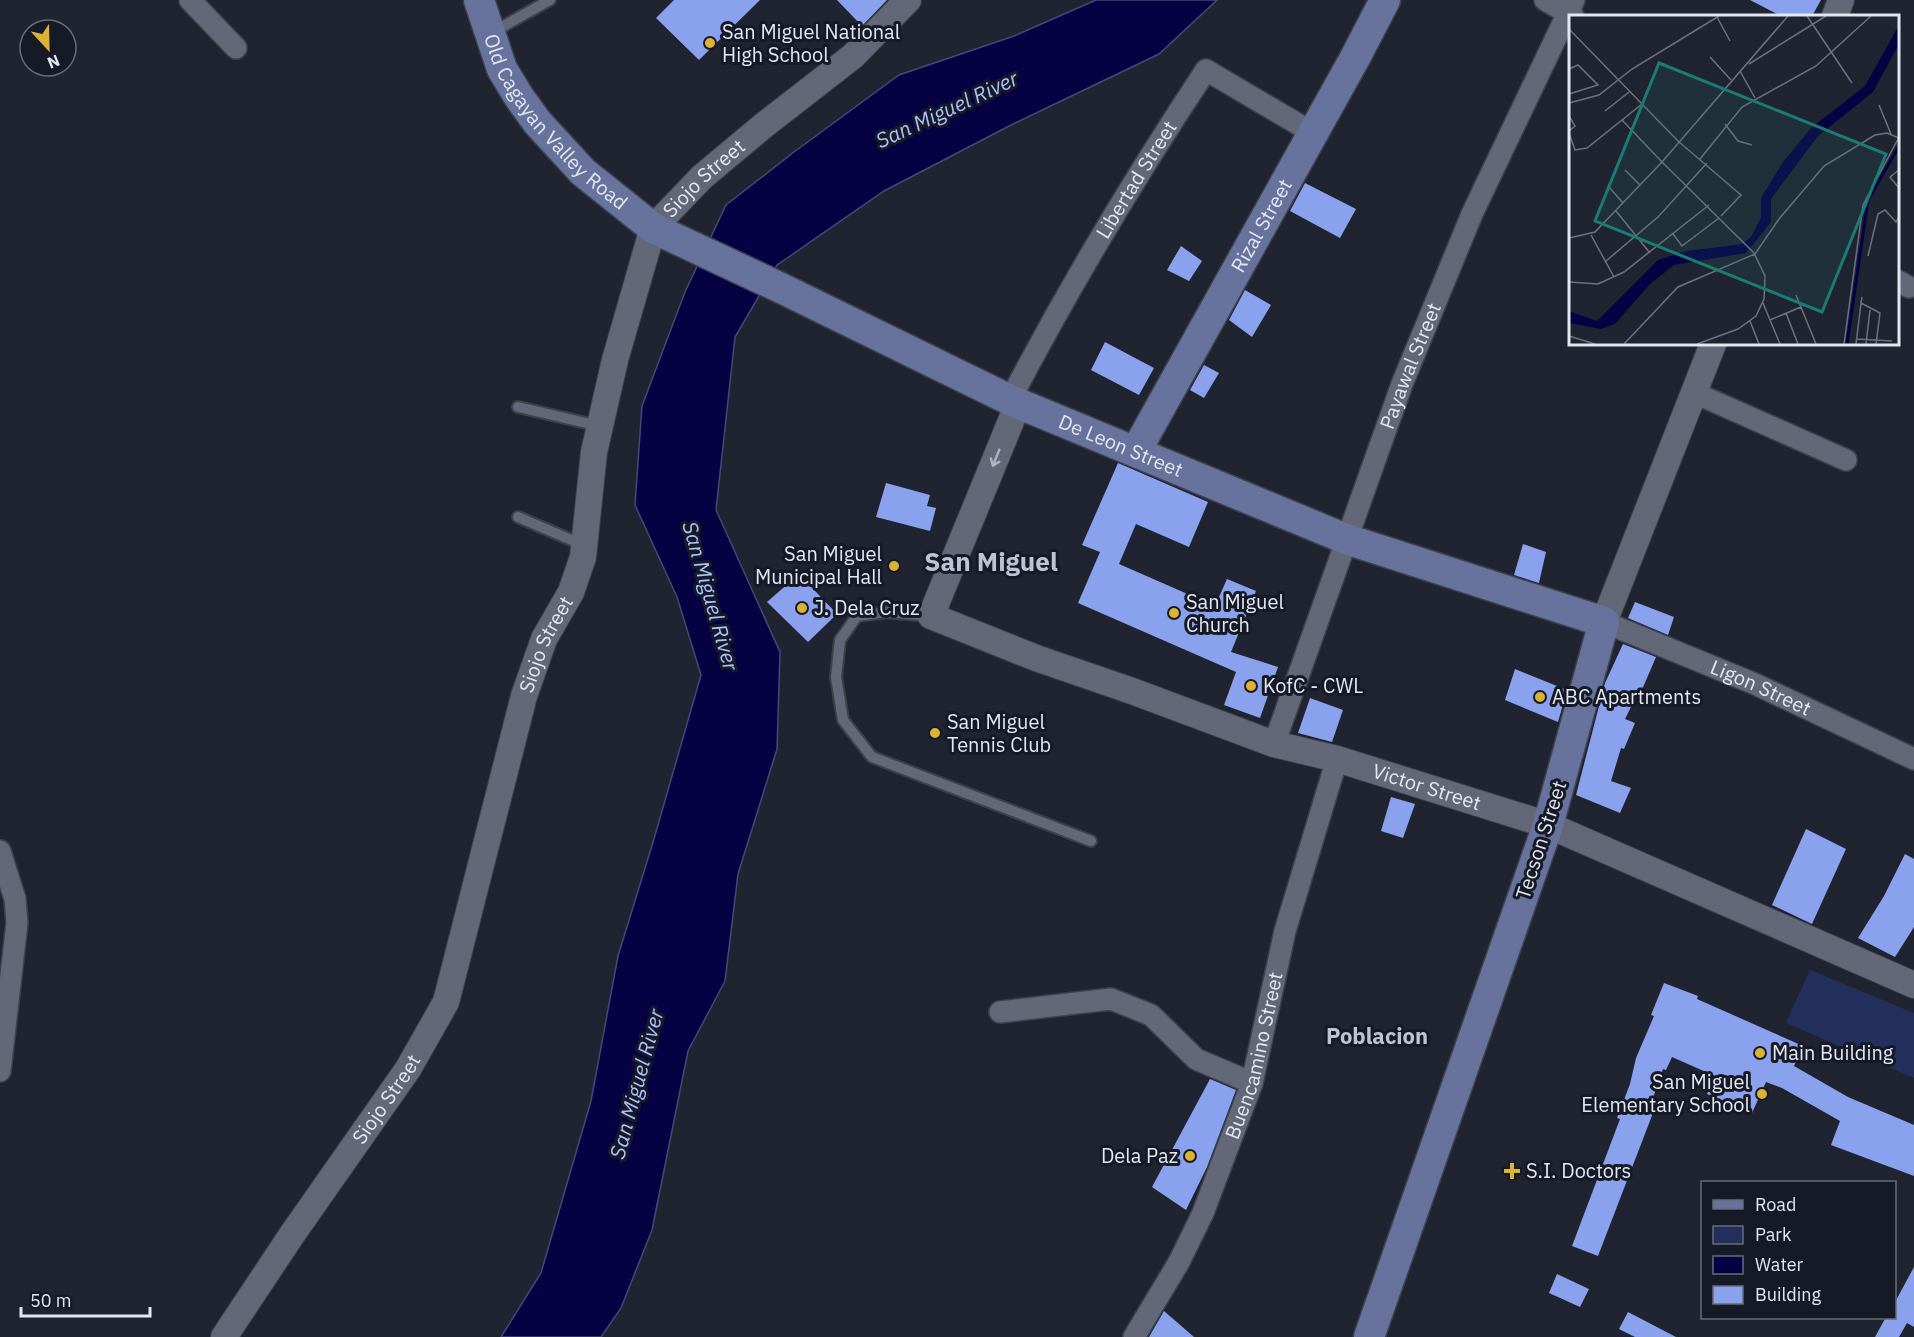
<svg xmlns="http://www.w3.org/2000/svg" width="1914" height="1337" font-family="'IBM Plex Sans',sans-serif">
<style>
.green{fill:#232f5c}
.water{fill:#060143;stroke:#484677;stroke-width:1.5}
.building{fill:#8aa2ee}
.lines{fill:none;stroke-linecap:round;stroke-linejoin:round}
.service-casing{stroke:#3d414d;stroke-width:14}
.minor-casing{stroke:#3d414d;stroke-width:24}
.tertiary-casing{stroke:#3d414d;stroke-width:28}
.secondary-casing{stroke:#3d414d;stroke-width:33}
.service{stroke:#636878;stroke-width:10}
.minor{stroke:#636878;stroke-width:21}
.tertiary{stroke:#636878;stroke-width:26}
.secondary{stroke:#67739d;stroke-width:30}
.oneway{stroke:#b0b4c0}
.poi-dot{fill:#dbb233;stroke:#161a27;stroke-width:2}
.labels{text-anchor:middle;stroke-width:6;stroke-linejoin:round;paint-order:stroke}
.poi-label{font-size:20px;fill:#e3e7f0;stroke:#161a27;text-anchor:start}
.street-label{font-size:20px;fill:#e3e7f0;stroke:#161a27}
.water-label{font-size:21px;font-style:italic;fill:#adc1fc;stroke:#161a27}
.quarter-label{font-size:22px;font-weight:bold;fill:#bcc3d4;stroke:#161a27}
.district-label{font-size:26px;font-weight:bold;fill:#bcc3d4;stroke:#161a27}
.inset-river{fill:none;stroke:#060143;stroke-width:3}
.inset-road{fill:none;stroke:#6e727d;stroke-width:1.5}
.view{fill:#1a7c74;fill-opacity:0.15;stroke:#1a7c74;stroke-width:3}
.inset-edge{fill:none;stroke:#e3e7f0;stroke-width:3}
</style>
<rect width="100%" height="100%" fill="#202431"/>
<path class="green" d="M1810,970l104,43v65l-128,-55z"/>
<path class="water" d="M1096,0h121l-58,54 -146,70 -129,67 -107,74 -42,72 -19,173 64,142 -3,97 -39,125 -13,107 -37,70 -36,179 -31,78 -20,29h-100l40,-64 50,-172 27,-145 36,-117 47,-164 -24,-78 -42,-92 7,-99 43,-114 41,-87 68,-53 105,-77 115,-39z"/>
<path class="building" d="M674,0h86l-61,60 -43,-42z
M837,0h50l-25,26z
M1750,0h71l-9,16h-31z
M1305,183l51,26 -16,29 -50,-27z
M1181,246l21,15 -13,20 -22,-11z
M1245,290l26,15 -19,32 -23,-17z
M1105,342l49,26 -15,27 -48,-25z
M1204,365l15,8 -15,25 -14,-8z
M1118,463l90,39 -19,45 -53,-23 -17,40 96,42 12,-27 29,12 -25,61 47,15 -18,51 -36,-13 12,-33 -158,-69 22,-51 -18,-7z
M886,483l44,12 -3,11 9,2 -6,23 -54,-14z
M1523,544l23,8 -7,31 -25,-8z
M799,574l38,40 -29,28 -41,-40z
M1635,602l39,15 -6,18 -40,-17z
M1623,644l33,13 -15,35 -2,-1 -14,28 10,4 -11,26 -3,-1 -10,33 20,7 -11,25 -44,-18 29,-112z
M1515,669l52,21 -9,32 -53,-22z
M1310,698l33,12 -11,32 -34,-9z
M1391,797l24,7 -12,34 -22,-7z
M1806,829l40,20 -34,75 -40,-19z
M1905,854l9,5v68l-19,30 -37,-19 26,-42z
M1664,983l34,13 -1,3 106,47 -9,20 54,31 66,28v51l-83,-31 9,-24 -58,-33 -16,-6 -14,31 -45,-19 8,-18 -43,-19 -6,13 -3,-1 -10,29 5,2 -60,156 -26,-10 48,-127 -3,-1 13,-34 6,-26 18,-42 -3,-1z
M1210,1079l26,11 -29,77 -21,43 -34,-23z
M1914,1267v60l-7,-4 -8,14h-24l11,-20h8v-13z
M1557,1274l32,15 -9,18 -31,-14z
M1164,1311l30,26h-45z
M1628,1312l48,25h-41l-16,-8z"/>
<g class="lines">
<g class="service-casing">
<path id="service" d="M493,32l57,-32
M518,407l81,19
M518,517l65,28
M931,616l-45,-4 -29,4 -17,24 -4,37 7,43 29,37 219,84"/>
</g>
<g class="minor-casing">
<g id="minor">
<path d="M190,0l46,48"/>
<path d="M1545,0l28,16"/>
<path d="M1898,281l11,6"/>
<path d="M1695,393l151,67"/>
<path id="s1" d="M1010,400c59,-113 125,-223 196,-330l107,63"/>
<path id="s2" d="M1604,622l151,62 159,75"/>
<path id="s3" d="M1274,744l128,-360 70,-170 102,-214"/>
<path d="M0,851l15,48 2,24 -17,148"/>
<path d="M1000,1012l111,-13 40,16 45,44 56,24"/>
<path id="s4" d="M1134,1337l45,-75 24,-49 49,-130 33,-152 52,-172"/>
</g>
</g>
<g class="tertiary-casing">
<g id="tertiary">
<path d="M1835,16l6,-16"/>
<path id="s5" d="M1018,404l-87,212 105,42 96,33 142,53 63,15 211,66 366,160"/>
<path d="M1604,622l109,-278"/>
<path id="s6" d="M224,1337l67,-101 117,-167 38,-67 78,-306 20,-57 27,-47 12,-35 11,-105 21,-92 38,-132 49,-51 61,-51 90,-70 55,-56"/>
</g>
</g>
<g class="secondary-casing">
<g id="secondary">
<path id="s7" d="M479,0l23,69 17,28 18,25 46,50 70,56 130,61 227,111 336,139 258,83 -56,203 -179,512"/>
<path id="s8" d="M1136,451l220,-395 29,-56"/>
</g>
</g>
<use href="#service" class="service"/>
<use href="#minor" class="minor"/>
<use href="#tertiary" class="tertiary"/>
<use href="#secondary" class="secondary"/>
</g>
<defs><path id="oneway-shaft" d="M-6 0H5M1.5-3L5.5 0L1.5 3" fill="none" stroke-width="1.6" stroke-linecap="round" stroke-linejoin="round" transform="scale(1.5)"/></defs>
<use class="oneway" href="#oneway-shaft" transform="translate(996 458) rotate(112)"/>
<g class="poi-dot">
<circle cx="710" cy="43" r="6"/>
<circle cx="894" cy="566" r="6"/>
<circle cx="802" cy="608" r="6"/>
<circle cx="1174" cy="613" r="6"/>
<circle cx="1251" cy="686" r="6"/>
<circle cx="1540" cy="697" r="6"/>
<circle cx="935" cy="733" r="6"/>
<circle cx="1760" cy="1053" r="6"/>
<circle cx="1762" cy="1094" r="6"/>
<circle cx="1190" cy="1156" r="6"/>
<path d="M1509 1162h6v6h6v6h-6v6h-6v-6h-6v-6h6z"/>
</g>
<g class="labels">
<g class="poi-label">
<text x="722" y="39">San Miguel National<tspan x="722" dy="23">High School</tspan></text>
<text x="882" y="561" text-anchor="end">San Miguel<tspan x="882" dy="23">Municipal Hall</tspan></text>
<text x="1186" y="609">San Miguel<tspan x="1186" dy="23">Church</tspan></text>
<text x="814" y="615">J. Dela Cruz</text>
<text x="1263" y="693">KofC - CWL</text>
<text x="1552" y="704">ABC Apartments</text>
<text x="947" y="729">San Miguel<tspan x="947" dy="23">Tennis Club</tspan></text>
<text x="1772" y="1060">Main Building</text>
<text x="1750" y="1089" text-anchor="end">San Miguel<tspan x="1750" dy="23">Elementary School</tspan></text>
<text x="1178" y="1163" text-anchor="end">Dela Paz</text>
<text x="1526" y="1178">S.I. Doctors</text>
</g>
<g class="street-label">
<text dy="7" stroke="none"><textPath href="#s7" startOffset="147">Old Cagayan Valley Road</textPath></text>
<text dy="7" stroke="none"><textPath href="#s6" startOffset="1278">Siojo Street</textPath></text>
<text dy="7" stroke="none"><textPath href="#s1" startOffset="254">Libertad Street</textPath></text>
<text dy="7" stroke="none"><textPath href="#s8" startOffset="258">Rizal Street</textPath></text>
<text dy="7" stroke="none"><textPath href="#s3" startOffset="402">Payawal Street</textPath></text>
<text dy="7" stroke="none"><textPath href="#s7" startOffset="810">De Leon Street</textPath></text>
<text dy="7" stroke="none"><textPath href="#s6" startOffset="774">Siojo Street</textPath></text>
<text dy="7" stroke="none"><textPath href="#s2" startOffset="170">Ligon Street</textPath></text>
<text dy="7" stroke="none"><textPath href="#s5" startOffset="754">Victor Street</textPath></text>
<text transform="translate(1541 840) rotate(-72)" y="7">Tecson Street</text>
<text dy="7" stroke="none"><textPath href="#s4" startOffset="308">Buencamino Street</textPath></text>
<text dy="7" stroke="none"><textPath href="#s6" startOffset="288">Siojo Street</textPath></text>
</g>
<g class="water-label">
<text transform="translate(947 110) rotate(-25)" y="7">San Miguel River</text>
<text transform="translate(710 596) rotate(74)" y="7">San Miguel River</text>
<text transform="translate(637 1084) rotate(-75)" y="7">San Miguel River</text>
</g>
<g class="quarter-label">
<text x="1377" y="1044">Poblacion</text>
</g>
<g class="district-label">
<text x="991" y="571">San Miguel</text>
</g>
</g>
<g transform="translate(1569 15)">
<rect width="330" height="330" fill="#202431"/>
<path d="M330,10v19l-26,48 -55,44 -47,63v23l-25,31 -72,12 -24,19 -35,40 -14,5 -32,-6v-12l28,10 61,-61 29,-9 55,-7 9,-7 10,-19v-20l22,-36 28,-34 54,-42z" fill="#060143"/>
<path class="inset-river" d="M278,329l21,-144 31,-54"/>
<path class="inset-road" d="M238,1l45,67M148,2l13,24M0,14l109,112 63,54 -20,21M141,42l21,23M180,49l77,-48M0,54l9,-4 20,20 -29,9M171,56l15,27M0,88l30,-8 33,-26 87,-53M310,90l12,29M36,96l24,-19M0,101l6,10 -6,5M156,109l13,17 14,4M0,118l6,17 12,-2 55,-44M131,144l42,-52 74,-41 55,-50M56,155l15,15M330,155l-9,7 9,11M40,172l14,16M47,196l34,42M104,219l9,12 37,-28M22,220l23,42M0,223l26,-6 67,-70 -40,-42M299,241l10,-42 7,-4 11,12 3,-5M37,246l52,-44 49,-54M0,267l29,2 26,-12 85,-67M227,280l20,49M293,282l-1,6 19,10 -4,31M194,288l17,41M217,298l12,31M201,305l31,-13M181,306l9,23M0,321l26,8M287,324l36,2M55,329l54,-57 77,-33 24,-35 45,-53 51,-31 12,-2 12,5M128,329l41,-15 18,-13 8,-17 1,-23 -11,-23 -92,-91 126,-146M275,329l19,-139 36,-68M287,329l5,-41M297,329l4,-34"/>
<path class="view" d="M90,48l227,91 -64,158 -227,-91z"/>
<rect width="330" height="330" class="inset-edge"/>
</g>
<rect x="1701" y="1181" width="195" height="138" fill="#161a27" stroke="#686c77" stroke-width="1.5"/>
<rect x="1713" y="1200" width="30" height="9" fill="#67739d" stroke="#686c77" stroke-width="1.5"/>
<text x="1755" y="1211" font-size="18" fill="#e3e7f0">Road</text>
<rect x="1713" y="1226" width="30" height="18" fill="#232f5c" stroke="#686c77" stroke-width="1.5"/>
<text x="1755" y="1241" font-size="18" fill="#e3e7f0">Park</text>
<rect x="1713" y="1256" width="30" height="18" fill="#060143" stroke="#686c77" stroke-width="1.5"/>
<text x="1755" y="1271" font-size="18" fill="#e3e7f0">Water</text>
<rect x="1713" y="1286" width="30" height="18" fill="#8aa2ee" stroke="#686c77" stroke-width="1.5"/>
<text x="1755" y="1301" font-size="18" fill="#e3e7f0">Building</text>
<g transform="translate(48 48) rotate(158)"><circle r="28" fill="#161a27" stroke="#686c77" stroke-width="1.5"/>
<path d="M0-4.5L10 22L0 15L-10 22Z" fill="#dbb233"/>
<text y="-9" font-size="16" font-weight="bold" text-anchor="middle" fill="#e3e7f0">N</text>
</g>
<path d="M21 1307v9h129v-9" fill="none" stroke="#e3e7f0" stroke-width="3"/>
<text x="30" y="1307" font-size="18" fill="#e3e7f0" stroke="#161a27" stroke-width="4.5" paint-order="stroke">50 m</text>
</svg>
